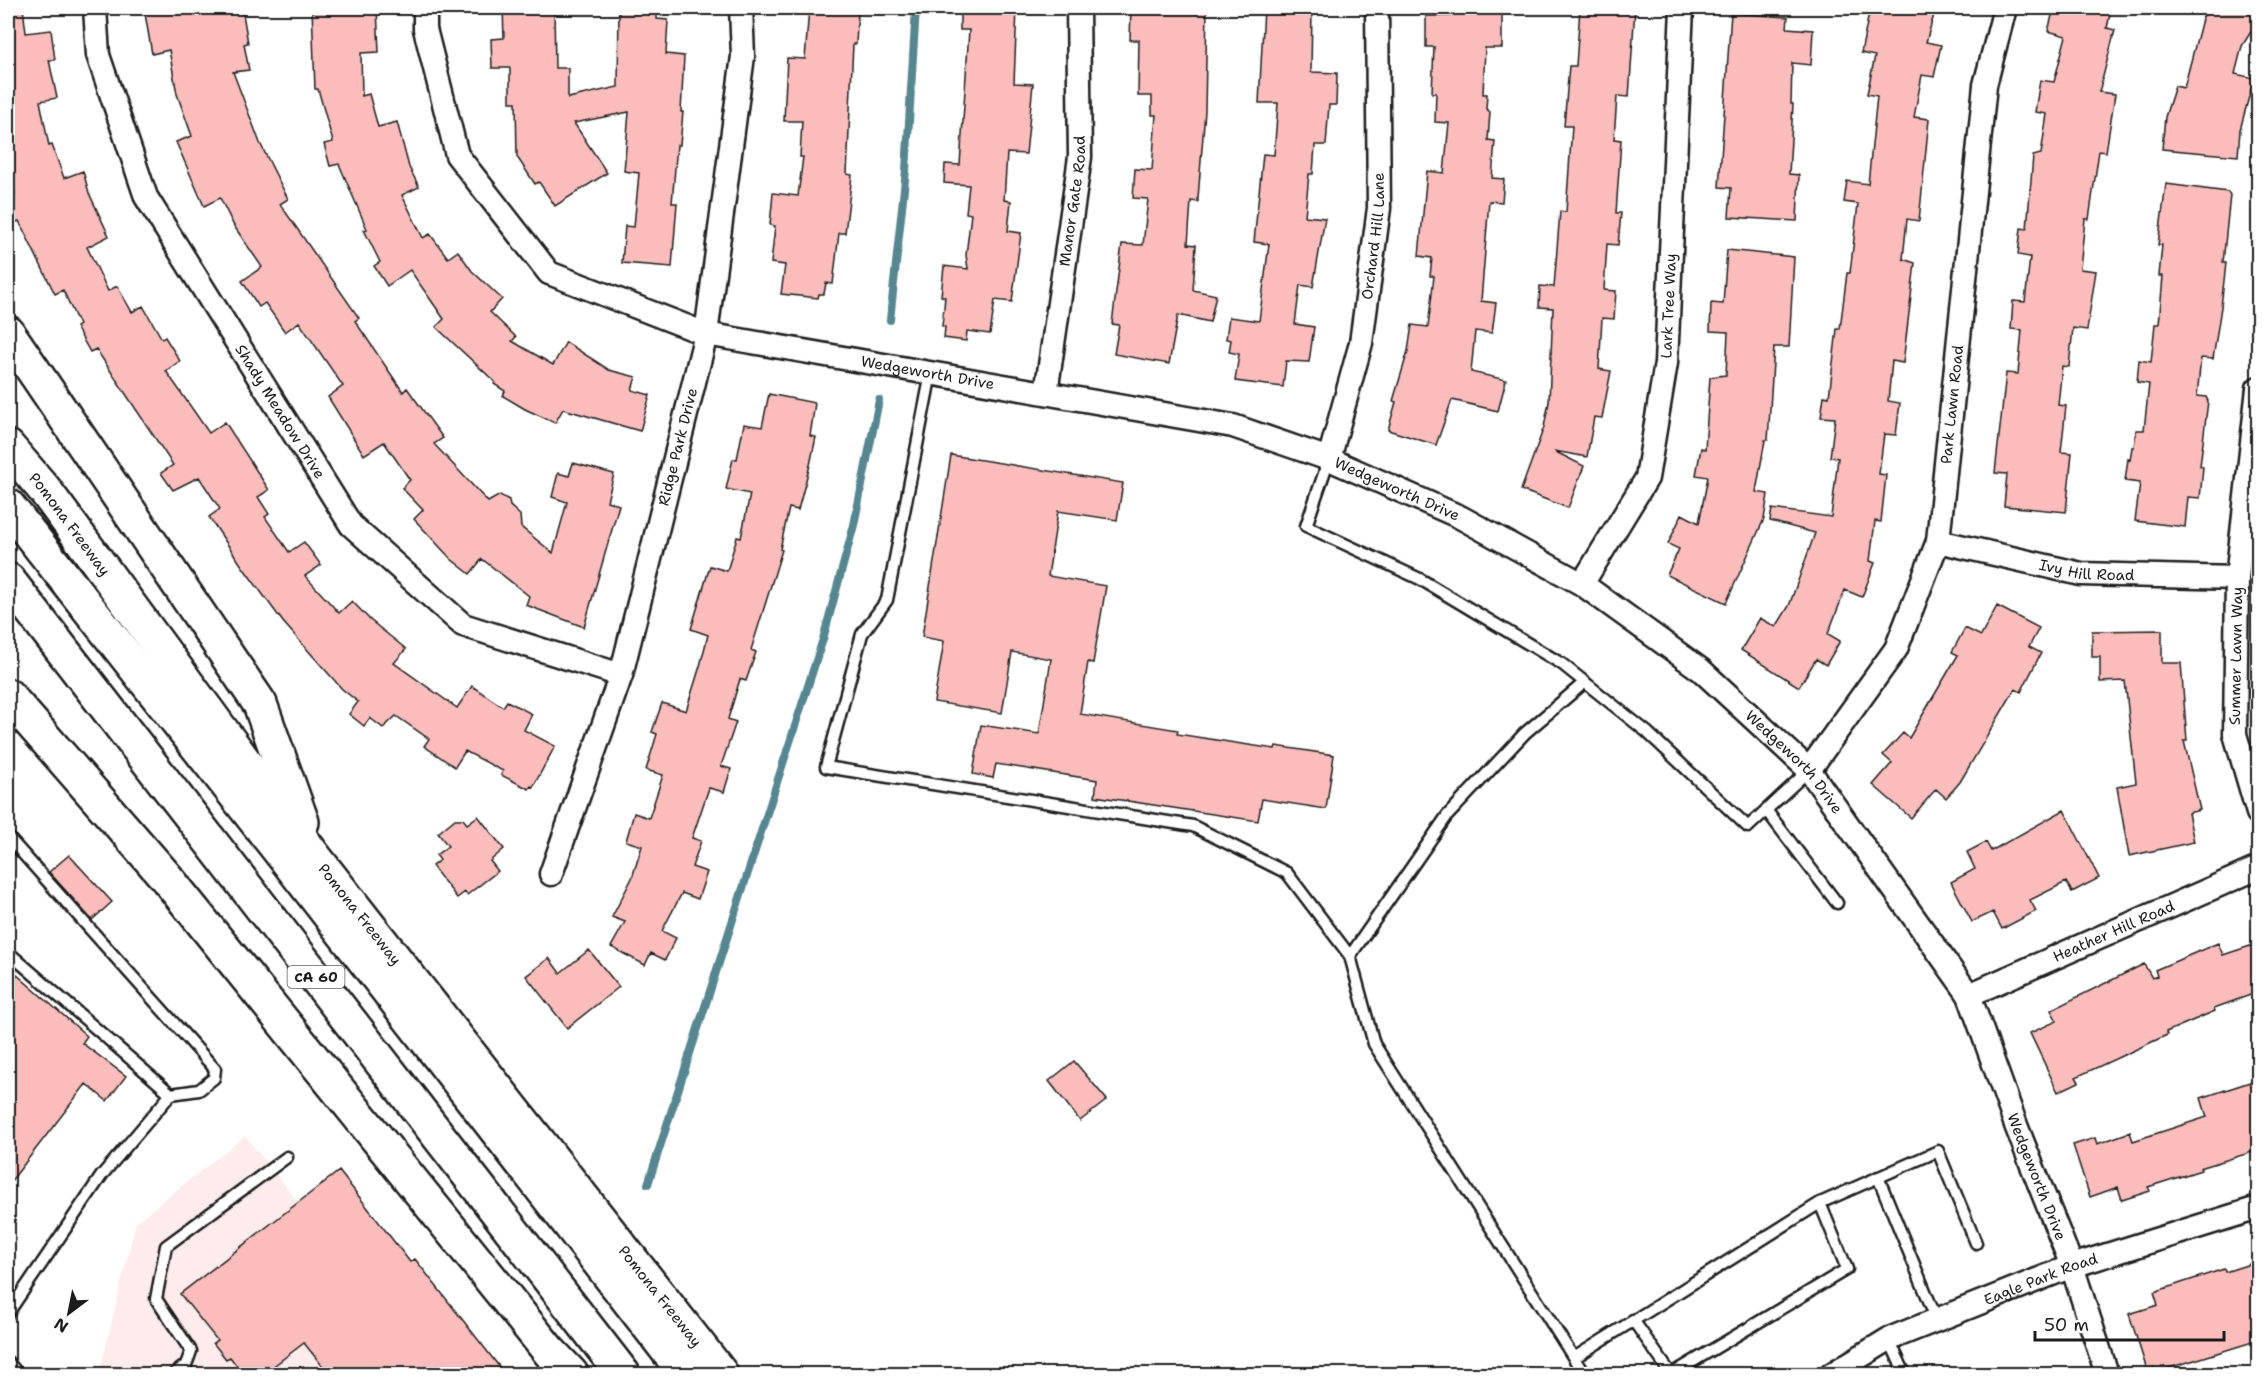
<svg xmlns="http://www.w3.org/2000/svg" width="2266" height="1382" font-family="'Shantell Sans',sans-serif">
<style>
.built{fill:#feebeb}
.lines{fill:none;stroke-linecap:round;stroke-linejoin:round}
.stream{stroke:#578690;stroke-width:8}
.building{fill:#fabdbc;stroke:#1c1c1c;stroke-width:1.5}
.service-casing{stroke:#1c1c1c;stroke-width:15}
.minor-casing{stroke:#1c1c1c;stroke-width:27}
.motorway-casing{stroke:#1c1c1c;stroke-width:38}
.service{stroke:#fff;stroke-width:10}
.minor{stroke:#fff;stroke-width:22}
.motorway{stroke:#fff;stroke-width:33}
.labels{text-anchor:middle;stroke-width:4.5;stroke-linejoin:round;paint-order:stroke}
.shield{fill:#fff;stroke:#606060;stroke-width:1.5}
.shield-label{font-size:14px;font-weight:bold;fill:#1c1c1c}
.street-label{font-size:15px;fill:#1c1c1c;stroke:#fff}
</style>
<rect width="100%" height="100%" fill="#fff"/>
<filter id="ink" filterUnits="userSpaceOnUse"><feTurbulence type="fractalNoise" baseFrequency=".0167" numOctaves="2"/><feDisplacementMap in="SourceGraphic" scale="12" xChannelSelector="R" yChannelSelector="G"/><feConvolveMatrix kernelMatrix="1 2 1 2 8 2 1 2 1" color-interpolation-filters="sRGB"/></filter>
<g filter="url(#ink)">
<path class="built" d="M245,1136l193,238h-339l37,-152z"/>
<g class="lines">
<path class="stream" d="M890,320l16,-150 10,-162
M648,1184l175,-545 31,-114 25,-125"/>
</g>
<path class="building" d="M8,8h15l3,25 25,-3 4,30h-6l8,38 -17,3 9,45 3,-1 12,33 19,-7 6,22 20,43 -22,11 21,44 9,-5 15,26 11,-6 19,33 3,-2 15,24 -14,10 43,62 16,-11 44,68 -11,7 11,17 -4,3 24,35 15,-10 17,23 -16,11 34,37 13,-12 18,19 36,29 -12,14 63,45 15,-22 31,21 4,-6 25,13 -8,16 31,16 -22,41 -2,-1 -2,3 -28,-14 2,-4 -38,-20 -10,16 -31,-21 5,-7 -33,-23 -13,12 -13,-10 -6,8 -15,-12 9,-12 -16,-13 -59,-67 -41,-56 -33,-49 11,-8 -21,-32 -26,13 -12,-17 12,-8 -77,-116 -6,3 -14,-25 3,-2 -16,-35 -8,4 -36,-73 -5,2 -6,-18v-9l7,-3 -7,-22z
M144,8h98l6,35 -4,1 5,26 -16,2 27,71 28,56 -8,5 79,114 -4,3 48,71 4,-4 36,50 -9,6 54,58 12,-7 9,5 1,6 10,9 1,12 32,26 14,-51 -15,-5 6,-24 11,3 4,-13 41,11 -7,27 12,4 -35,122 -58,-22 3,-9 -47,-37 -12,15 -19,-15 -37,-40 9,-9 -21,-22 8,-8 -26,-38 -20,13 -36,-58 15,-11 -44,-64 -14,10 -20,-29 -6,4 -17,-26 20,-14 -28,-41 -14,-28 -16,8 -28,-64 16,-6 -15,-42 -8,-44 -17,4z
M312,8h65l2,44 -18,1 1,43 7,-2 9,33 19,-5 12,45 10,20 -17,8 21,43 7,-4 18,24 10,-7 14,20 30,28 -12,13 26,25 -4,4 41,24 13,-23 43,28 27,7 -4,13 18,5 -10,36 -77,-22 -8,14 -30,-14 -22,-13 2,-5 -11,-7 1,-2 -59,-55 8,-8 -34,-49 -23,16 -13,-20 6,-4 -16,-32 3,-1 -28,-65 -9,2 -6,-22 9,-2 -15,-53h-3z
M503,8h51l1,60h13v30l50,-11 1,-79h38v11l11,1 -2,34 18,2 -3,56h2l-3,33h-3l-5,58h5l-5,64 -50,-4 3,-37 9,1 5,-54 -15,-2 5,-59 -55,11 33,50 -52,33 -16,-24 -4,2 -18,-27 -1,-55h-6v-34h-18l-1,-29 13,-1z
M809,8h49l-2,36h-3l-6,130 5,1 -7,58h-6l-6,51 -7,-1 -2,11h-5l-1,4 -37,-4 4,-29 -14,-2 4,-37 -5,-1 3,-32 25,3 5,-39h-3l2,-36h-18l3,-63 18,1z
M960,8h57l-3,75 19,1 -7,70 -19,-1 -3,47 7,1 -3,30 13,2 -9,69 -17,-2 -5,34 -23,-3 -1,10 -22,-3 1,-11 -3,-1 3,-29 -4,-1 3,-30 24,3 -2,-14 5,-41 -5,-1 3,-28 -25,-2 1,-19 15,1 9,-135h-9z
M1131,8h76l-2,103 -7,87v4l-7,-1 -3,43 8,1 -3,45 23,5 -6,27 -32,-7 -9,49 -55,-10 5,-29 -7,-1 10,-80 21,1 5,-46 -15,-1 2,-29 17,1 4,-55h-4v-19h-14l1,-56h-9z
M1264,8h48l-1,64 26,1 -1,32h-7l-3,40h-11l-2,29h-4l-4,42 20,2 -12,69 -13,-2 -5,39 19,3 -5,35 -23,-1 -3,26 -48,-6 4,-27 -10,-2 2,-12 -5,-1 3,-22 30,4 10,-77 -15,-2 9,-88 11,1 4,-52h-19z
M1451,8h43v3l8,1v36h-17l-2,46h4l-1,15 4,3 -2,28 7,1 -3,37 12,1 -2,23 -13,-1 -8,100 15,2 -4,30 -17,-2 -4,41 35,8 -8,31 -46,-11 -16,45 -48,-15 8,-28 -3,-1 15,-50 4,-26 16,2 6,-51h-4l2,-18 -13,-2 8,-85 17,2 5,-50 -14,-1 1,-29h-4l2,-46h-8v-31h25z
M1580,8h55l-6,89 -12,-1 -3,43 7,1 -5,73h5l-3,32 -11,-1 -3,46 12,1 -2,28 -12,-1 -3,51 12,2 -9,47 -8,-1 -7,40 -33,-6 30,15 -16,42 -47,-18 23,-63 5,-25 4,-94 -14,-1 1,-21 14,1 6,-76 6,1 6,-86h-8l5,-60h7z
M1870,8h66l-10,34 15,3 -7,32 -12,-2 -8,42 15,2 -10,102 -12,-2 -4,40 12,4 -12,100 -11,-2 -4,40 12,2 -4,32 -12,-1 -5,40 7,1 -5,47 -6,-1 -5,40 5,2 -13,34 -17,-7 -17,44 12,7 -14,24 -10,-6 -17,28 -58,-37 19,-32 16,9 13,-21 26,-73 -45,-12 2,-12 59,8 7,-59 -8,-1 5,-39 -14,-1 3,-21 5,1 8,-68h3l7,-56h3l8,-69 -14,-2 3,-21 21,3 9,-88 -10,-2 8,-38 -14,-3z
M2054,8h34l22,6 -3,14 8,2 -16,62 16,2 -9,58 -7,-1 -10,68h-4l-5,50 16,2 -9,59 -14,-2 -4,39 -7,-1 -4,39 8,1 -5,46 11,1 -6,59 -62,-6 3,-32 -12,-1 11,-100 12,1 4,-44 -11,-1 2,-28 12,1 5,-45 -12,-2 3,-27 6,1 6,-73 8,-2 6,-40 -12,-2 5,-32 14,2 12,-46 -18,-5z
M2208,8h51v11l-17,27 -7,28 19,4 -14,52 -2,26 -76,-7 3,-32 10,-31 9,2 18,-69z
M1731,13l57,4 -1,11 26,2 -2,35 -19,-2 -1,41h2l-4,70 10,1 -2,46 -68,-4 2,-29 -12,-1z
M2166,184l62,8 2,3 -7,68h3l-5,44 -8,52 -12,-1 -4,38 9,1 2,4 -8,65 3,1 -3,31 -12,-1 -3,30 -50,-6 5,-38 -15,-2 3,-22 2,1 2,-13h2l2,-17h8l5,-46 -12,-2 2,-22 12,2 4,-38h4l4,-48h-4l3,-31h-4z
M1727,250l67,7 -5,90h-15l-6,93h-3l-9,52 12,2 -4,25 -38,84 -59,-28 12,-26 -11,-5 14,-30 17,9 9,-46 -12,-2 5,-27 4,1 5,-72 16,-2 2,-43 -18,-1 1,-28 12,1z
M769,394l46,9 -5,33 6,1 -6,28 -12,45 -9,-2 -9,41 2,1 -31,100 5,2 -10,29 -6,-2 -12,40 8,3 -15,44 10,3 -7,23 -15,-4 -17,50 9,3 -9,26 15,5 -9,27 -16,-6 -20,38 14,7 -11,22 -14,-7 -6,12 -34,-18 14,-25 -13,-5 20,-39 10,-32 -16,-5 8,-28 15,5 14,-43 -17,-5 11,-36 -5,-2 10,-29 24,8 14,-45 8,-31 -17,-6 19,-63 17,5 10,-34 4,1 9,-44 -24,-5 7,-30h4l7,-35 18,3z
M951,455l172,28 -6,37 -59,-9 -10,65 58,10 -13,77 -5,-1 -8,52 98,16 -1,4 65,10 33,5 1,-3 58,9 -8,54 -64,-10 -4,22 -163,-25 2,-16 -101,-16 -3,14 -20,-4 8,-49 58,9 12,-75 -39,-7 -10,61 -68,-11 10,-61 -22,-4z
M1997,606l42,22 -10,19 12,6 -20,39 -6,-3 -55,93 -14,16 -10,-9 -25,29 -38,-33 19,-22 -9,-8 20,-22 6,5 49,-83 -6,-3 13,-24 16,8z
M2162,630v33h19l6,78h-3l16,69 -12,3 6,29 -65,14 -12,-69 19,-4 -11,-102 -25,1v-25h-8v-26z
M2064,810l35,68 -27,14 -6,-10 -36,18 6,11 -34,18 -9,-17 -21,10 -21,-40 24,-13 -8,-17 19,-10 5,9z
M478,816l26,33 -14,12 8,10 -31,24 -2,-3 -8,6 -25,-32 8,-6 -4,-5 12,-9 -10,-13 17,-14h8l4,5z
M69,855l43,47 -20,18 -43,-48z
M2218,943l5,12 36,-12v49l-45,16 1,3 -49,21 1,3 -91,42 3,5 -21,10 -28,-59 27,-12 -6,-11 93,-46 8,14 5,-2 -2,-6z
M589,950l30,37 -52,41 -41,-52 23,-18 11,15z
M8,967l79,69 -5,7 44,33 -19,25 -21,-17 -78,101z
M1074,1061l33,39 -27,21 -31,-40z
M2250,1082l9,27v41l-59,18 1,2 -53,17 2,4 -28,9 -4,-13 -28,10 -17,-52 22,-7 2,6 33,-12 3,9 74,-24 -6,-19z
M339,1171l71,91 5,-3 90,115h-176l-25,-31 -41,31h-20l-13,-17 -4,2 -13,-16 4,-3 -37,-46z
M2259,1261v79l-103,32 -2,-4 -7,2 -18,-56 29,-9 -4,-13 70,-23 1,3z"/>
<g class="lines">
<g class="service-casing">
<path id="service" d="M931,373l-44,227 -25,34 -36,133 367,59 94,47 63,83 24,88 210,330
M1329,459l-23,67 114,53 142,85 85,68 101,95 61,-57
M1766,810l71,93
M8,837l207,232 -1,9 -15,12 -28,4
M8,952l163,142 -69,81 -94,138
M1350,956l97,-140 78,-83 60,-51
M1878,1177l59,143
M1633,1320l38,54
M1889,1339l16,35
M1574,1358l246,-155 118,-52 38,92
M8,1362l10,12
M174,1374l12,-9 5,-14 -35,-52 10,-53 121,-89
M1672,1374l175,-105 -27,-66"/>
</g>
<g class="minor-casing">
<g id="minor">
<path id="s1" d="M95,8l3,47 48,142 205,328 112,100 158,50"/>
<path id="s2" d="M425,8v21l32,126 92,118 157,61 527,92 96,33 131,58 122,67 119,86 108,100 160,225 48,133 55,138 35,108"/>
<path d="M2258,388l-21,190 -2,156 23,79"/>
<path id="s3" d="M1046,393l34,-236 -2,-149"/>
<path id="s4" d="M1329,459l32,-116 18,-135 -2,-200"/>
<path id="s5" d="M1938,541l143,33 156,4"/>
<path id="s6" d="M1582,584l65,-106 19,-115 16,-355"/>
<path id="s7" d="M1809,770l87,-121 42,-108 47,-456 20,-77"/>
<path id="s8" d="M551,874l70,-199 85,-341 37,-278 -2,-48"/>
<path id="s9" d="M1969,995l289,-127"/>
<path id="s10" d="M1832,1374l57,-35 183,-73 186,-58"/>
</g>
</g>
<g class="motorway-casing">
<g id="motorway">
<path d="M8,333l252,371 42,118"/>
<path id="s11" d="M8,447l36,42 269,366 408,519"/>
<path d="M8,506l278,353 400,515"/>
<path d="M8,580l615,794"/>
<path d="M8,696l158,181 383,474 22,23"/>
</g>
</g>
<use href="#service" class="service"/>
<use href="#minor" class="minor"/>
<use href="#motorway" class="motorway"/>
</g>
</g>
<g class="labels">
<rect class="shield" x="287.5" y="966" width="57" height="22" rx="4.5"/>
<g class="shield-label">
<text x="316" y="982">CA 60</text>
</g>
<g class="street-label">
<text dy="5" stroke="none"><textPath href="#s3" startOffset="194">Manor Gate Road</textPath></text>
<text dy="5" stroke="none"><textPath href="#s4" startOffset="228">Orchard Hill Lane</textPath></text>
<text dy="5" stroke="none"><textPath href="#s6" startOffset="298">Lark Tree Way</textPath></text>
<text dy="5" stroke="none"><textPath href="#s2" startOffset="694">Wedgeworth Drive</textPath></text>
<text dy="5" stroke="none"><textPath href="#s7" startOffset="402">Park Lawn Road</textPath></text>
<text dy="5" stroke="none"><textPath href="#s1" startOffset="450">Shady Meadow Drive</textPath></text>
<text dy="5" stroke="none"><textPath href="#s8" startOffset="446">Ridge Park Drive</textPath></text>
<text dy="5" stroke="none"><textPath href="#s2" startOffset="1180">Wedgeworth Drive</textPath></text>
<text dy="5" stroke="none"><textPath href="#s11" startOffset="99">Pomona Freeway</textPath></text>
<text dy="5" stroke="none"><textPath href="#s5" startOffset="152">Ivy Hill Road</textPath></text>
<text transform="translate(2236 656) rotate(-89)" y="5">Summer Lawn Way</text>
<text dy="5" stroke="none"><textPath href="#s2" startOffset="1666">Wedgeworth Drive</textPath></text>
<text dy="5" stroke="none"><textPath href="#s11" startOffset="585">Pomona Freeway</textPath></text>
<text dy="5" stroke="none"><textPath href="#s9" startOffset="158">Heather Hill Road</textPath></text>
<text dy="5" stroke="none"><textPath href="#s2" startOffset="2152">Wedgeworth Drive</textPath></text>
<text dy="5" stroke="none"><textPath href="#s10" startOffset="230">Eagle Park Road</textPath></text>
<text dy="5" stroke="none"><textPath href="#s11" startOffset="1071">Pomona Freeway</textPath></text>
</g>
</g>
<rect width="2266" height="1382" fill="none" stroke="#fff" stroke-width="30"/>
<rect x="15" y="15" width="2236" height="1352" fill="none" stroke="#1c1c1c" stroke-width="2" filter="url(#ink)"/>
<g transform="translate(69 1313) rotate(212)" stroke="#ffffff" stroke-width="4.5" paint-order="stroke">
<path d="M0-4.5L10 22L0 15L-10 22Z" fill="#1c1c1c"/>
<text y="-9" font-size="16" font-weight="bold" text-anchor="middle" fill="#1c1c1c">N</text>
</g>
<path d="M2035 1331v9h189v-9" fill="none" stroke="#1c1c1c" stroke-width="3"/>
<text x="2044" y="1331" font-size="18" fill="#1c1c1c" stroke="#ffffff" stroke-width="4.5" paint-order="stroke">50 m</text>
</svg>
